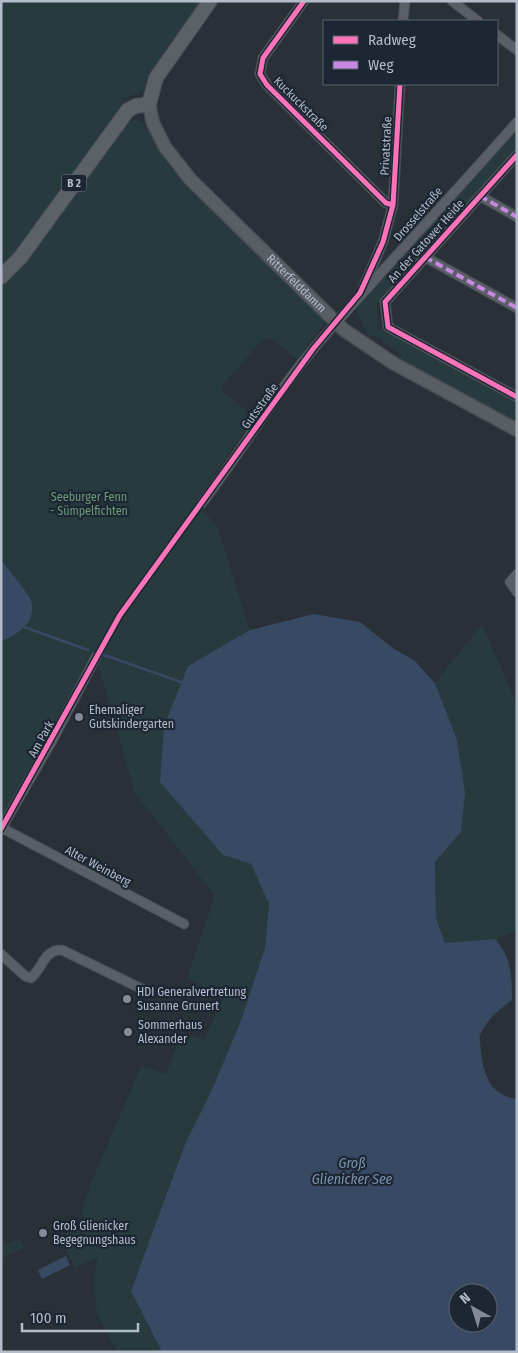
<svg xmlns="http://www.w3.org/2000/svg" width="518" height="1353" font-family="'Fira Sans Condensed',sans-serif">
<style>
.green{fill:#273a3e}
.water{fill:#384963;fill-rule:evenodd}
.lines{fill:none;stroke-linecap:round;stroke-linejoin:round}
.stream{stroke:#384963;stroke-width:2.5}
.street-casing{stroke:#484c53;stroke-width:11}
.secondary-casing{stroke:#484c53;stroke-width:15}
.primary-casing{stroke:#484c55;stroke-width:16}
.street{stroke:#5a5e66;stroke-width:9}
.secondary{stroke:#595d64;stroke-width:12}
.primary{stroke:#5c6168;stroke-width:14}
.quiet{stroke:#c787e3;stroke-width:4;stroke-dasharray:8 4;stroke-linecap:butt}
.cycleway-casing{stroke:#1d2633;stroke-width:8}
.cycleway{stroke:#fb73b8;stroke-width:5}
.poi-dot{fill:#848b96;stroke:#1d2633;stroke-width:2}
.labels{text-anchor:middle;stroke-width:4.5;stroke-linejoin:round;paint-order:stroke}
.shield{fill:#1d2633;stroke:#878f9c;stroke-width:1}
.shield-label{font-size:11px;font-weight:bold;fill:#b4bcc9}
.street-label{font-size:12px;fill:#b4bcc9;stroke:#1d2633}
.park-label{font-size:12px;fill:#6b9a76;stroke:#1d2633}
.poi-label{font-size:12px;fill:#b4bcc9;stroke:#1d2633;text-anchor:start}
.water-label{font-size:14px;font-style:italic;fill:#7c92b1;stroke:#1d2633}
</style>
<rect width="100%" height="100%" fill="#2a3038"/>
<path class="green" d="M1,1h201c-21,29 -46,57 -59,90l-17,7 -17,25 5,15 19,-19 10,3 28,46 155,153 -29,38 -26,-20h-8l-41,47 1,5 31,26 -56,82 5,12 14,15 33,104 -62,36 35,189 28,9 18,40 -4,44 -25,75 -30,71 -25,50 -54,147 31,61h-44l-21,-37 -3,-35 3,-23 -22,11 -9,-19 15,-8 5,-22 -5,-5 10,-31 50,-117 25,8 16,-42 22,8 20,-42 -37,-20 28,-82 -80,-103 -39,-135 -95,171z
M517,129v21l-137,152 -3,1 1,27 4,-1 135,72v24l-100,-53 -18,-14 2,-4 -27,-19 -5,2 -15,-31z
M482,624l35,81v226l-21,8c15,19 16,38 16,61l-60,-30 -16,-52 -1,-56 26,-30 -4,-92 -22,-57z
M80,1225l-1,14 -12,4 -1,-17z
M19,1238l6,10 -24,10v-11z"/>
<path class="water" d="M1,560c6,8 29,35 30,41 6,22 -14,34 -30,40z
M314,614l46,8 34,27 20,11 21,23 22,57 8,53 -4,39 -26,30 1,56 9,25 50,-4c16,18 17,37 17,61 -13,10 -24,18 -31,33 -3,5 0,13 0,19 3,24 9,43 36,47v253h-355l-31,-61 54,-147 25,-50 30,-71 25,-75 4,-44 -18,-40 -28,-9 -63,-73 4,-56 24,-60 62,-36zM458,1293h30v30h-30z
M66,1256l4,9 -28,14 -4,-9z"/>
<g class="lines">
<path class="stream" d="M24,627l64,23
M101,654l80,28"/>
<g class="street-casing">
<path id="street" d="M304,1l-41,57 -3,16 7,11 119,118 7,2
M452,1l26,20
M403,21l2,-20
M497,35l20,15
M517,155l-132,147 3,25 129,70
M480,196l37,21
M425,257l92,51
M363,288l20,-46 10,-37 7,-121
M202,503c40,-52 75,-113 118,-162 65,-74 132,-145 197,-219
M517,574l-7,8 7,10
M2,828l182,96
M1,829l52,-90 43,-82
M1,954l24,22 6,2c12,-10 13,-29 31,-28l80,39"/>
</g>
<g class="secondary-casing">
<g id="secondary">
<path id="s1" d="M149,104l4,19 12,24 25,32 154,151 49,33 124,67"/>
</g>
</g>
<g class="primary-casing">
<path id="primary" d="M1,277l19,-19 108,-148 8,-4 13,-2 7,-26 54,-77"/>
</g>
<use href="#street" class="street"/>
<use href="#secondary" class="secondary"/>
<use href="#primary" class="primary"/>
<path class="quiet" d="M480,196l37,21
M425,257l92,51"/>
<g class="cycleway-casing">
<path id="cycleway" d="M304,1l-41,57 -3,16 7,11 119,118 7,2
M517,155l-132,147 3,25 129,70
M1,829l119,-214 193,-266 47,-56 23,-51 10,-37 7,-121"/>
</g>
<use href="#cycleway" class="cycleway"/>
</g>
<g class="poi-dot">
<circle cx="79" cy="717" r="5"/>
<circle cx="127" cy="999" r="5"/>
<circle cx="128" cy="1032" r="5"/>
<circle cx="43" cy="1233" r="5"/>
</g>
<g class="labels">
<rect class="shield" x="61.5" y="174.5" width="25" height="17" rx="4"/>
<g class="shield-label">
<text x="74" y="187">B 2</text>
</g>
<g class="street-label">
<text transform="translate(301 104) rotate(45)" y="4">Kuckuckstraße</text>
<text transform="translate(386 146) rotate(-87)" y="4">Privatstraße</text>
<text transform="translate(418 214) rotate(-49)" y="4">Drosselstraße</text>
<text transform="translate(426 241) rotate(-48)" y="4">An der Gatower Heide</text>
<text dy="4" stroke="none"><textPath href="#s1" startOffset="236">Ritterfelddamm</textPath></text>
<text transform="translate(260 406) rotate(-54)" y="4">Gutsstraße</text>
<text transform="translate(41 739) rotate(-61)" y="4">Am Park</text>
<text transform="translate(98 866) rotate(28)" y="4">Alter Weinberg</text>
</g>
<g class="park-label">
<text x="89" y="501">Seeburger Fenn<tspan x="89" dy="14">- Sümpelfichten</tspan></text>
</g>
<g class="poi-label">
<text x="89" y="714">Ehemaliger<tspan x="89" dy="14">Gutskindergarten</tspan></text>
<text x="137" y="996">HDI Generalvertretung<tspan x="137" dy="14">Susanne Grunert</tspan></text>
<text x="138" y="1029">Sommerhaus<tspan x="138" dy="14">Alexander</tspan></text>
<text x="53" y="1230">Groß Glienicker<tspan x="53" dy="14">Begegnungshaus</tspan></text>
</g>
<g class="water-label">
<text x="352" y="1168">Groß<tspan x="352" dy="16">Glienicker See</tspan></text>
</g>
</g>
<rect width="518" height="1353" fill="none" stroke="#b4bcc9" stroke-width="5"/>
<rect x="323" y="20" width="175" height="65" fill="#1d2633" stroke="#59626f"/>
<rect x="333" y="36" width="25" height="8" fill="#fb73b8" stroke="#59626f"/>
<text x="368" y="45" font-size="15" fill="#b4bcc9">Radweg</text>
<rect x="333" y="61" width="25" height="8" fill="#c787e3" stroke="#59626f"/>
<text x="368" y="70" font-size="15" fill="#b4bcc9">Weg</text>
<g transform="translate(473 1308) rotate(321)"><circle r="24" fill="#1d2633" stroke="#59626f"/>
<path d="M0-4L9 19L0 12L-9 19Z" fill="#848b96"/>
<text y="-8" font-size="14" font-weight="bold" text-anchor="middle" fill="#b4bcc9">N</text>
</g>
<path d="M22 1323v8h116v-8" fill="none" stroke="#b4bcc9" stroke-width="2.5"/>
<text x="30" y="1323" font-size="15" fill="#b4bcc9" stroke="#1d2633" stroke-width="4" paint-order="stroke">100 m</text>
</svg>
